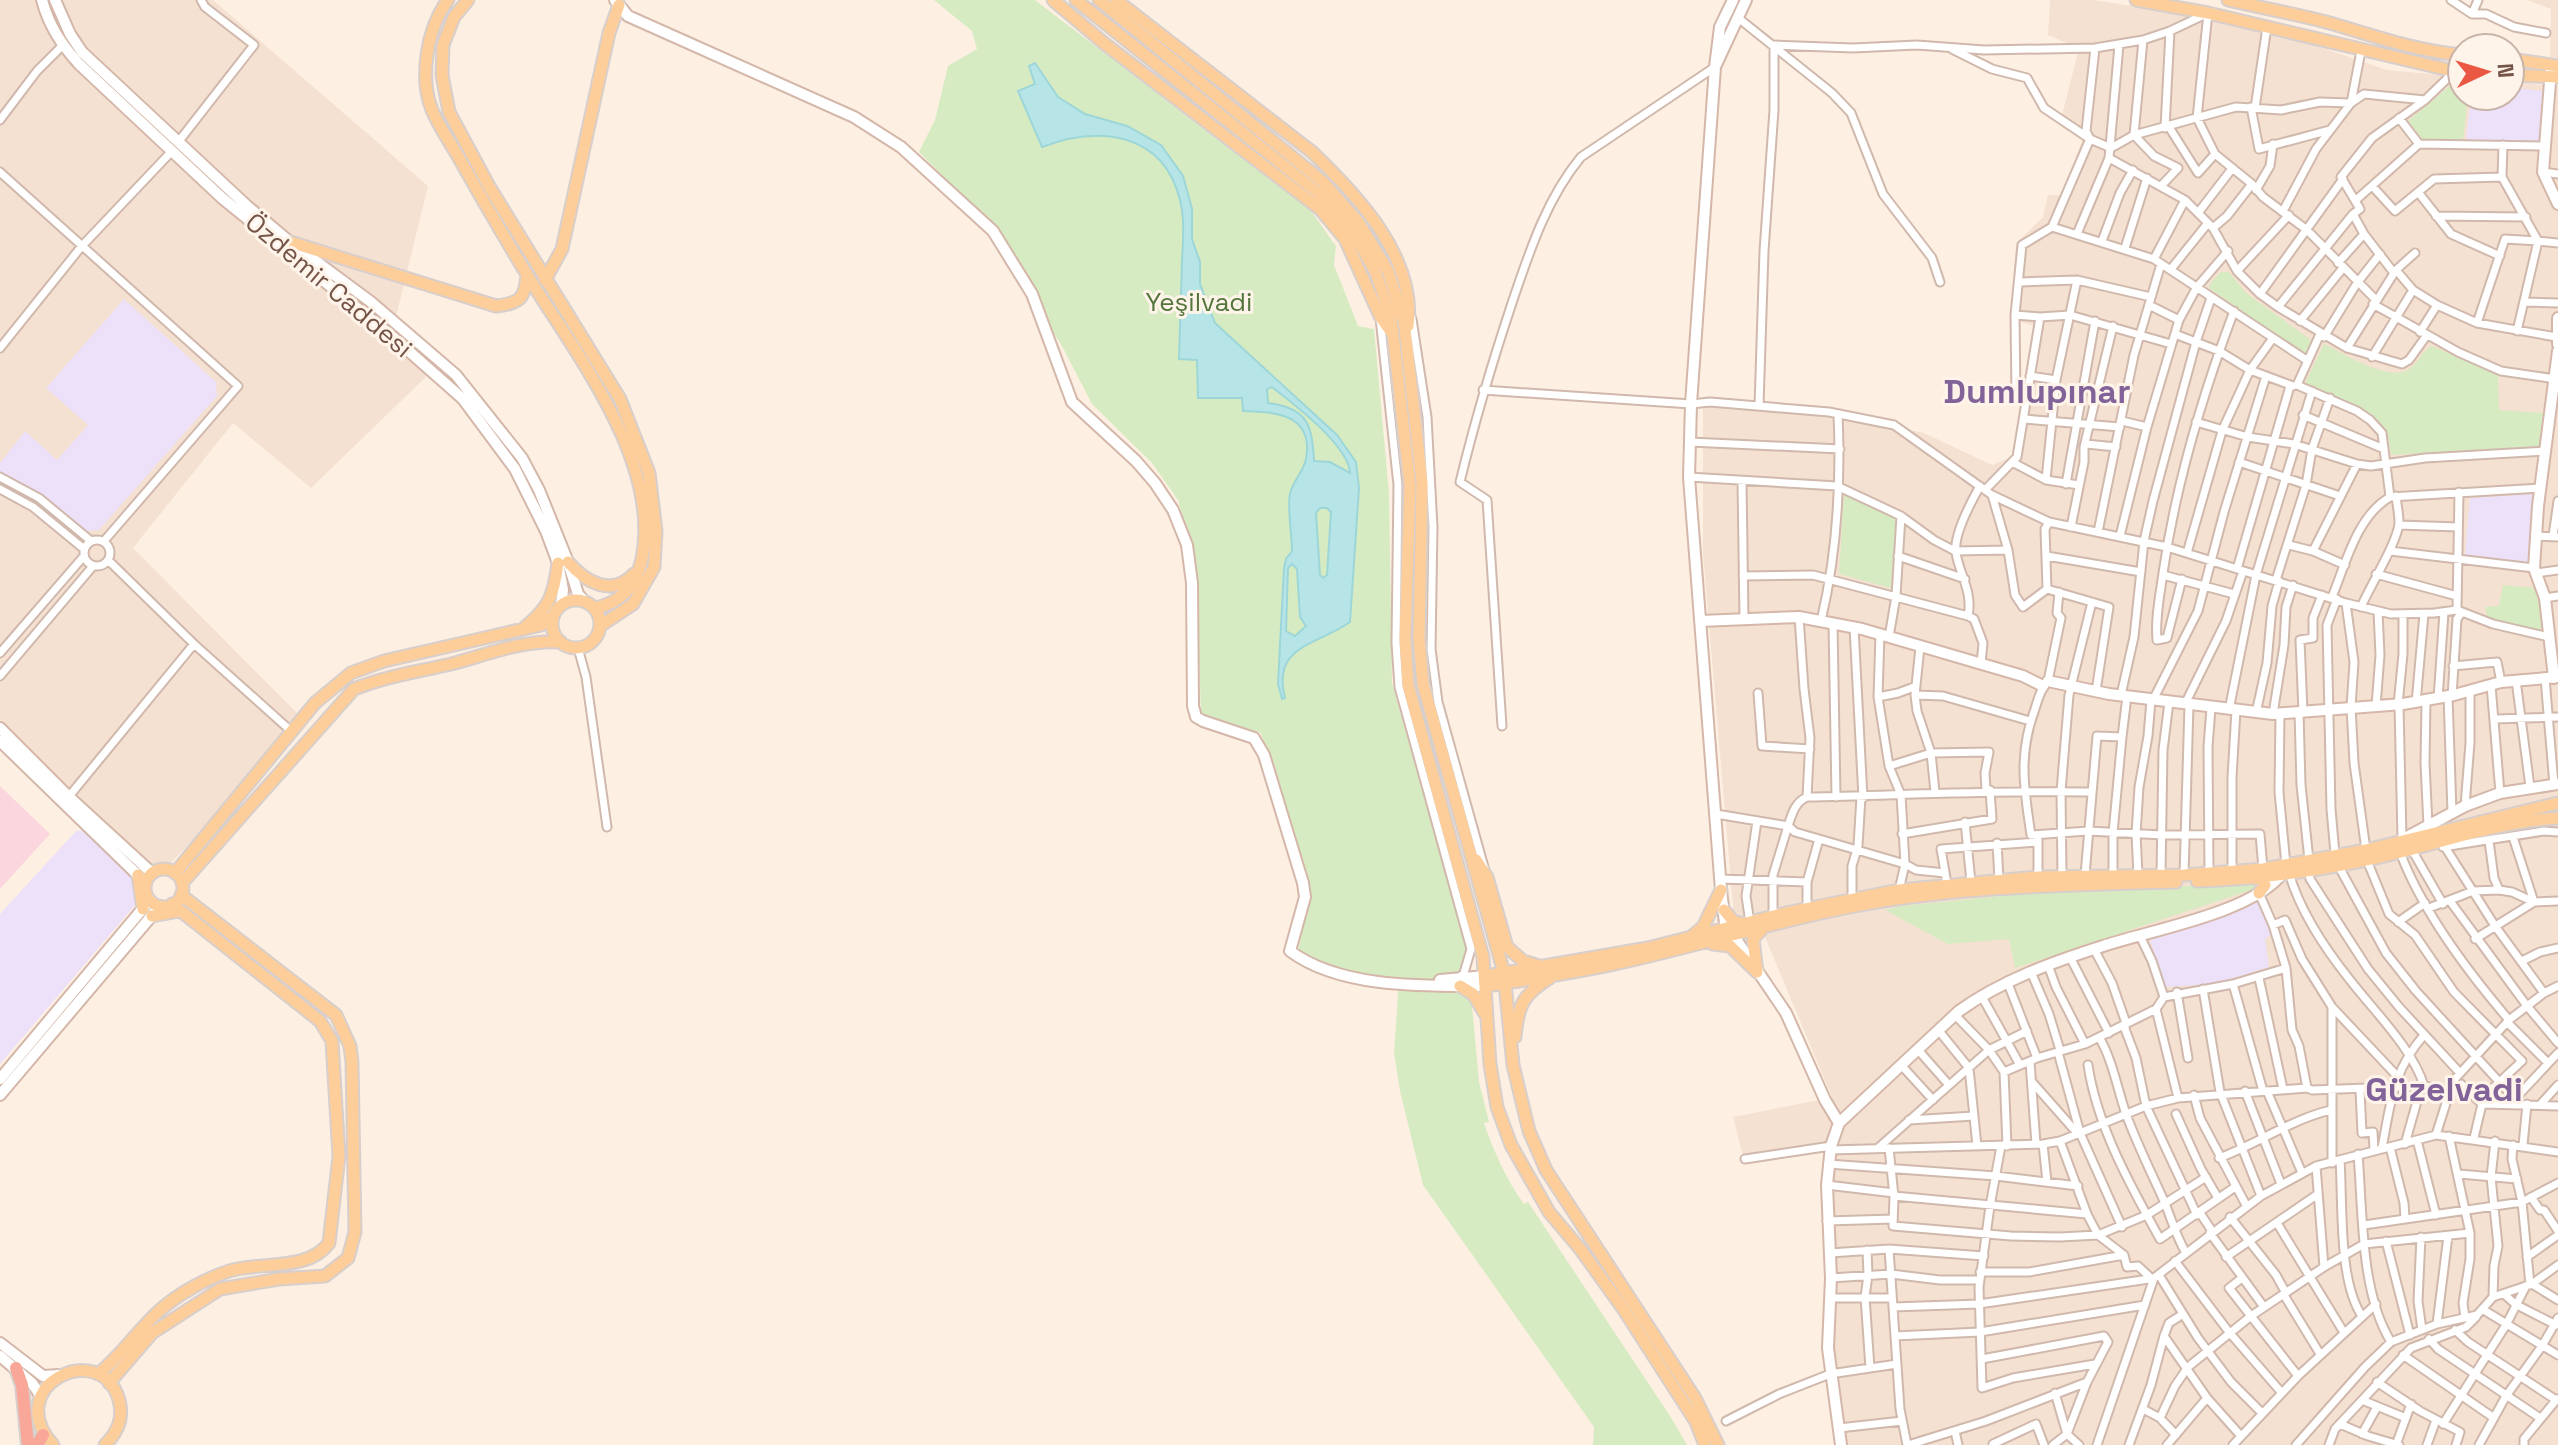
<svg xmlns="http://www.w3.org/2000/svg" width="2558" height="1445" font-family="'Space Grotesk',sans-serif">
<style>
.residential{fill:#f5e1d1}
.education{fill:#ede0f9}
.medical{fill:#fbd6de}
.green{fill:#d6ebc1}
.water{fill:#b7e5e7;stroke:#9dd6d9;stroke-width:2;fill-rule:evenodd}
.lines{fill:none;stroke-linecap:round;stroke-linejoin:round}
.street-casing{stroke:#d0b8ac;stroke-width:11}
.secondary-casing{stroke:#d4b7a9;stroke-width:14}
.primary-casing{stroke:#d8cfcc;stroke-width:15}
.highway-casing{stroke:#d8cfcc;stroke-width:16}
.street{stroke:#fff;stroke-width:7}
.secondary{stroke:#fff;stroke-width:10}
.primary{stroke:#fdce99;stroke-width:11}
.highway{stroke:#f9a798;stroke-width:12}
.labels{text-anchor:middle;stroke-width:6;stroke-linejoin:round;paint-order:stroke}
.street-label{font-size:26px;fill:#755448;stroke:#fff4ea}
.park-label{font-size:26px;fill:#54763d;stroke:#fff4ea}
.district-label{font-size:34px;font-weight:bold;fill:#816399;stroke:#fff4ea}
</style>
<rect width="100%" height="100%" fill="#fdf0e3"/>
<path class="residential" d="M0,0h213l215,186 -33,135 34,53 -118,114 -78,-65 -100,125 174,175 -148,152 -159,-137z
M2050,0h43l162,25 132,45 75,7v19h48v-14l48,4v1359h-716l-10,-42 -7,-252 -81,9 -11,-43 86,-17 8,17 12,-3 -82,-196h-23l-31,-364v-149l125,7 96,21 68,32 24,-10 27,-126 -31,-10 4,-76 27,-26 5,-22h14l24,-65 -26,-7 19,-75 -31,-13z
M2527,0h31v58l-8,-1 1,-48z"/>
<path class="education" d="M2510,87l33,4 -3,51 -74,-1 5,-45h39z
M124,299l92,83 1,14 -118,134 -12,1 -47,-37 -40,-22v-9l25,-32 32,29 31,-35 -42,-37z
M2535,494l-3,71 -67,-9 5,-58z
M85,830l37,34 12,16 1,25 -135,159v-150l76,-83z
M2258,899l14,35 -7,5 4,28 -55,17 -49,3 -15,-47z"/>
<path class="medical" d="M0,786l50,48 -50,55z"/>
<path class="green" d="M934,0h101l276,211 25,35 -2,19 24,61 16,3 15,164 3,190 75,268 12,131 10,40 -5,1c10,29 22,56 40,81l4,-2 144,217 15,26h-94l1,-18 -171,-242 -23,-94 -6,-38 5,-73 -57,-10 -44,-19 12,-57 -49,-161 -60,-19 -5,-152 -18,-62 -26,-37 -60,-59 -29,-56 -78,-130 -66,-66 16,-32 13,-54 29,-17 -5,-18z
M2458,79l4,1v16h6l-5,45 -40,-1 -15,-19z
M2221,272h8l17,21 65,47 -5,16 -97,-68 3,-7z
M2324,344c19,9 66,39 85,25 9,-5 10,-15 23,-23l66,29 1,35 44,3 -4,33 -148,9 -3,-20 -16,-21 -67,-31z
M1844,495l52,24 -5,69 -52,-14z
M2503,585l32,3 11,42 -4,2 -55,-15 -2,-10 14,-1z
M2257,883l3,4 -245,81 -6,-29 -61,5 -63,-34 17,-4 130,-13z"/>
<path class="water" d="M1035,63l23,34 27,17 42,12 34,19 22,31 9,33v30l8,23v22l15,39 122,112 19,27 3,26 -9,134c-32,23 -79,23 -65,76l-3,1 -4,-15 6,-116 2,-9 6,-8c0,-15 -5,-45 -2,-57 2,-12 14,-23 16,-35 8,-45 -30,-47 -63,-48l-1,-13h-44l-1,-38 -18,-1c1,-32 2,-65 3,-98 1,-20 3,-41 -2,-61 -17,-68 -81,-75 -138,-53l-24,-56 17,-7 -6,-18zM1272,387c22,17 77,59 78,86l-20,-11 -16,-1c-2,-36 -6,-53 -46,-58l-1,-14zM1320,508h7l4,4 -4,63 -4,3 -3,-3 -4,-62zM1292,564l5,5 3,48 6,9 -11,10 -9,-5 2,-63z"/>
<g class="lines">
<g class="street-casing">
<path id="street" d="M2451,0l21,14h14l28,13 32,6
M2208,13l-11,105 18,36 37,30 11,13 44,33 69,70
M2472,14l6,-14
M1737,17l95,76 19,20 32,81 49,64 8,24
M2143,40l-9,95 20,21 24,12 -17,18
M1952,49l40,20 35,9 17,30 46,31
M2251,107l8,42 71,-19
M2255,108l12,-81
M2399,118l20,26
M0,120l37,-49 25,-25
M2169,127l29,46 17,-19
M2165,128l5,-97
M2089,137l-3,-6 9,-83
M179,141l75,-96 -49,-38 -4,-7
M2503,145l-1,32 36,64 20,2
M2111,148l-21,-9 -38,88 102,32 154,102
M2111,148l23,-13 102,-28 45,3 39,-8 31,1 13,-9 61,6 28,-27
M2109,158l76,42 28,28 24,43 23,23 18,13 69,41 55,16 7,-4 18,-25
M0,172l238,214 -134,155
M2543,172l15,2
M2373,187l22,24 39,-32 68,-2
M2256,190l14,-24 3,-22
M2418,192l33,42 49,22
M2356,200l63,-56 126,2
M2283,211l33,-62 35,-46 10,-52
M2198,213l33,-43
M2436,216l90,1
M2213,228l14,-12 25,-32
M2077,234l32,-76 10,-113
M2102,241l18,-48 13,-23
M2125,248l22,-70
M2154,259l31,-59
M2338,263l26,-29
M2171,269l37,-46
M2396,270l17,20 24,15 -17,27
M2237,271l52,-56
M2394,273l-30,-39 -11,-20 7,-5 -19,-32 31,-39 53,-38
M2020,282l57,-2 74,17
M2260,294l83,-115
M2525,302l33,1
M2373,304l85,48 43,19 55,8
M2149,305l30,15
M2437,305l40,18 79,14
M2278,307l75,-93
M2015,315l1,84
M2040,317l-25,-2 7,-70 30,-18
M1380,318l18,167 -2,158 3,44 72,262 -7,24 -5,5
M1412,319l15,98 6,110 -2,122 7,53 46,165
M2300,321l43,-53
M2477,323l28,-84 33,2 -21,90
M2175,334l44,17 31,19 43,16
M2320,334l-23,51 60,26 13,9 12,13 8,64
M2324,337l33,-54 23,-29
M0,348l81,-101 91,-96
M2347,348l49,-78 19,-17
M2372,357l41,-67
M2030,376l26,4
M1483,390l208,14 19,-2 119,10 65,13 98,70 57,27 118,25 179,56 45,11 43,-1 23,-3
M1759,406l5,-155 10,-141v-65l79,3 64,-3 67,5 111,-2 48,-8 27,-9 36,-17
M2303,415l81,34
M2024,419l96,8
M2122,421l25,6
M2196,422l52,15 46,7 63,20 14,2 54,-8 120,-7
M1690,442l150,7
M2086,444l30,3
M2012,462l34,18 33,5
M2239,462l101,34
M0,477l39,21 52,43
M1689,477l148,9 64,30 -5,80 -7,41
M2046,480l10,-100 21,-100
M1742,481l2,138
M2066,484l29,-163
M1980,486c-9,16 -27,49 -24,67 4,23 17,39 12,63l6,3 9,24 -2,21
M0,489l33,18 51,42
M1985,490l32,-33 23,-140 30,-2 101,29
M2459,492l-2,118 36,14 56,13
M1992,495l16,55 7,45 8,12 24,-18
M1901,516l33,24 21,11 53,-1
M2399,525l59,2
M2071,527l13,-65v-15l29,-121
M2098,532l36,-177 27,-91
M2120,536l27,-109 32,-107 18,-33 31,-36
M2536,536l22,1
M2553,536l5,-35
M84 553a13 13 0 1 1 26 0a13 13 0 1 1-26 0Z
M2289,545l24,6
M2390,551l144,17
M2187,553l35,-122 28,-61 23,-32
M1898,556l67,23
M2047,556l94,16
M2345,565l-32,-14 44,-87
M2237,569l53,-183
M2536,573l22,-3
M2376,574l81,22
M2163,575l71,19
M1743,576l70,-1 155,41
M2182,579l-15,59 -10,2c-2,-22 3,-45 6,-67 13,-90 39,-177 71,-262
M2276,580l30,-95 6,-36 18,-51
M2047,589l62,18 -13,84
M2047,589l-2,-60 4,-7
M2059,592l-2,21 4,5 -13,63c-7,7 -10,18 -13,28 -17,45 -11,80 -4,126l57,-4 74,4 98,-1 3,35
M2332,597c14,-34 25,-81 58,-100l151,-9
M2545,598l13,-2
M2346,603l8,59 -3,45 3,56 12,87
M2361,607c9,-21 37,-66 38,-84 0,-9 -2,-18 -3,-27
M1799,617l5,72 6,49 -3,59
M1821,621c16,-67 20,-139 17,-207
M1833,623l3,174
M1854,627l9,171
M1880,634l-2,63 11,69
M194,644l97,87
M1920,647l-5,48 2,16 14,42 4,39
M578,648l8,29 21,150
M0,653l84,-97
M2453,666l44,-4 4,20
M0,676l93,-110
M2545,678l9,107
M2516,680l14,107
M2491,685l9,108
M1758,693l4,53 48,3
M1915,695l28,1 87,25
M2121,695l13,-58 10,-96 9,-40 43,-159 15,-44
M2448,696l4,117
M2452,696l5,-77 5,-7
M1878,697l20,-4 16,-6
M2438,699l6,-87
M2153,700l45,-89 26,-99 42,-136
M2426,701l-1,62 3,63
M2416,703l8,-89
M2185,704l41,-83 17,-50
M2398,705l5,-51v-40
M2399,705l3,134
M2376,706l4,-51 -2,-44
M2229,710l27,-135 56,-184
M2299,712l2,73 8,75
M2303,712l-3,-72 13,-2v-20l9,-23
M2256,713l11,-50 5,-57 7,-25
M2273,714l11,-69 2,-38 7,-22
M2280,714l-1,78 7,73
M2496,719l62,-2
M1502,726l-15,-226 -27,-18c15,-62 33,-122 53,-182 17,-50 34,-102 68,-143l134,-90
M2122,737l5,-41
M66,800l128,-156 -86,-84
M2465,806l5,-63v-53
M1716,814l72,12 -15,49v42
M1965,822l6,60
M1902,834l90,-15 -2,-29
M2513,837l21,65
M2489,841l5,37 5,12
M1997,843l2,37
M2443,847l101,-16 14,1
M2445,847l50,79 49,67
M2412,850l31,54
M2400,852c22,59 68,120 109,168
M2335,854l-4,-45 -4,-184 10,-26
M2366,858l23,56 26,21 39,57 68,69 -43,40
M2338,865l48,88 30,38 98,107
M2308,870l2,9 58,90 31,38 61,66
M2232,871v-94l4,-67
M1945,873l-29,-3 -11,-6 -110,-32 -7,-6c4,-12 7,-24 19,-29 96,-2 190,-7 285,-5
M2209,873l-1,-126 3,-39
M2289,873c11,38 37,77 61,107 24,31 63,69 74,106
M2085,875l12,-139 25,1 -9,96v42
M2138,875l-2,-41 3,-47 9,-51 3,-36
M2161,875l2,-125 6,-48
M2184,875l5,-170
M2062,876l-1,-85 8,-96 23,-93
M2038,877v-37
M1720,879l87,3
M1947,884l-6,-35 97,-7
M1899,890l6,-26 -4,-69 -12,-29 42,-13 58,-1 -4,21 1,17
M2259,893l14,32 13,43 6,62 7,16 8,42
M1852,898v-32l6,-20 3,-49
M2450,901l77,105 31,37
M2429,908l44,-17 26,-1 13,2 22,10 24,-1
M1807,909v-27l12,-43
M2398,922l27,-19
M1750,923l-4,-27 11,-75
M2273,925l12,-5 17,39 30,48 66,70
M2140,936l12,25 12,36 -8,12 22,89
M2475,939l59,-37
M2094,949l18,34 14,40 -1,6 11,29 10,48 51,109
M2070,957l39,76
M2522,961l18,-9 18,-4
M2048,965l8,22 29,57
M2031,972l18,42 11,36
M2259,978l24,111
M2007,981l30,77
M2233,984l30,107
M2203,989l17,103 41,104
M2177,992l11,66
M1981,995l39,70
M2164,997l69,-13 53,-16
M2332,1007v156
M1955,1015l34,35 15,22 3,74
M2507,1022l41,41
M1939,1031l30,37 8,78
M2099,1037c14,24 18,51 27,77 11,30 25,58 38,87 8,19 11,33 22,52
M1919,1051l30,34
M2058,1052l22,81 42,94
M2030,1062l6,82
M2088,1065c9,61 42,120 72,174l75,-52
M1902,1066l31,34
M2004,1072l33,-14 48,-14 71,-35
M2033,1083l45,51
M2360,1090l2,43 11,-1 1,18
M2245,1091l36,93
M2267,1091l35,82
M2194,1095l6,23 46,87
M2512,1102l46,-49
M2540,1105l18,-20
M2176,1114l25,55 17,29
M1909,1120l65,-4
M2436,1135l17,-54 56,-61 35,-27 14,-7
M2449,1136l21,97v26l-7,44 2,15
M2474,1138l8,-34
M2417,1140l19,75
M2060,1141l27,73 11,21 26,20 3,12 11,-1 14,13
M2043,1144l4,38
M2405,1144l16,-57
M2513,1145l-1,14 10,43 8,83
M2523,1145l4,-41
M2001,1146l-11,60 -11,81 3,101 31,-10 82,-14
M2390,1147l14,56 1,16
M1878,1148l111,-98 38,-19
M1889,1148l5,48 -1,30 118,10 49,1 38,-2 49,-20 59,-38
M2382,1148c9,-46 10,-76 42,-113
M1831,1150l212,-6 17,-3 86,-35 32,-8 129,-10 5,2 112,-4 25,5 12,-7 21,20 76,2
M2358,1154c5,58 2,138 33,188
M2219,1158c38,-14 73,-39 112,-48
M1745,1159l86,-13
M2340,1160c3,43 -2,121 22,156
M1828,1164l168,12 82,10
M2316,1166l8,101
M2459,1174l58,5
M1827,1185l67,8
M1894,1196l193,18
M2531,1197l9,13h4l14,21
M2200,1213l12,18
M2230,1217l46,58 10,18
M1827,1221l66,-2
M2277,1223l66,108
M2364,1225l158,-23 36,-19
M2210,1233l54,74
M2421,1237l-3,64 4,29
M2386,1241l24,94
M1889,1249l11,160 7,36
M1867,1250l1,25 -3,22 5,71
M1830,1253l59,-4 95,7
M2226,1257l92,-63
M2527,1257l31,-22
M2175,1261l54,71 52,60
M1980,1272h49l95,-17
M2159,1275l39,63 33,44 31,31
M1831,1278l60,-4 49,6h40
M2242,1278l-13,10 69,88
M2532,1284l26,16
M2504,1294l11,10 41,21
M2284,1295l36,59
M2493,1297l1,-31 4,-20 -7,-69 4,-36
M1830,1298h61
M1893,1307l86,-3 170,-25
M2482,1309l76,46
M2437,1324l11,-88
M2455,1330l13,12 88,58
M1895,1336l85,-4 165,-27
M2164,1336l43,62 34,38
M2429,1339l9,10 102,69
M2403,1355l91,63
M1982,1359l122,-23 4,6 -21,40 -20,52 -14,11
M2377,1382l43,29 40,21 -4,13
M2055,1393l12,41 12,11
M2362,1400l44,18
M2143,1409l17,9 15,-32 13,-19 63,-51 73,-49 40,-23 106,-11
M2160,1418l16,17
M1726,1421l53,-27 51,-20 67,-10
M2340,1424l28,12 31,9
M2443,1424l63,-99 20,-39
M1839,1428l63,-7
M1955,1431l3,14
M2362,1434l15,-27
M1993,1444l43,-20 8,21
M1908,1445l78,-24 101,-39
M2097,1445l57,-167 107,-82 55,-30 120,-31 122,17
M2129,1445l22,-60 13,-49 5,-13 14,-9
M2167,1445l40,-47
M2233,1445l65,-69 78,-72
M2296,1445l69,-78 26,-25 46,-18 40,-9 16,-18 39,-13 26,-19
M2329,1445l6,-16 76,-81 55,-21 10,-10
M2396,1445l15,-41
M2427,1445l9,-25
M2479,1445l27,-49 36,-50 16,-28
M2524,1445v-6l33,-40"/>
</g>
<g class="secondary-casing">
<path id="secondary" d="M42,0c7,26 19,44 37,64l143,134 172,140 69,61 52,70 31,62 12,32 5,27 -2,15
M55,0l15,34 12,18 164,153 44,37 81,60 85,73 66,83 17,32 29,72 10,32 5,6
M615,0l13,16 226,101 47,30 92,84 39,63 40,108 64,59 19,22 18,27 14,35 5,38 1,123 3,11 7,4 51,17 10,17 39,128 2,14 -15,54c51,38 136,35 197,35
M1733,0l-13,27 -5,40 31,-67
M1715,67l-24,337 -2,73 32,413 4,33 61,90 39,87 14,23
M2551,69l-8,103 15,32
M2558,318v26
M1700,621l99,-4 63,12 161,47 20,10
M2554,678l-9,-80 -11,-30 4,-62 20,-155
M2048,681l61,13 164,20 130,-10 51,-9 47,-13 57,-5
M0,728l69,69 83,76
M0,741l146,142
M2407,837l58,-31 35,-13 58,-9
M1440,980l46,-4
M0,1079l150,-179
M0,1095l160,-189
M0,1343l43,33 16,-1
M0,1356l32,27 8,12
M1841,1445l-13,-97 3,-70 -4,-93 4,-39 8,-23 120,-112c43,-31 94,-49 144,-65 48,-16 148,-33 179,-72"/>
</g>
<g class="primary-casing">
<path id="primary" d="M448,0c-21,28 -29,78 -16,110 7,17 18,32 27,48 22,39 44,77 67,115 48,79 136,188 116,286 -6,26 -21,44 -47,49
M468,0l-14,17 -11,28 -1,30 7,37 41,76 130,211 29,74 7,58 -2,36 -21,37 -33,22
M1053,0l52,44 215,165 25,30 35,77 12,17
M1076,0l242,193 36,41 21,37 16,45 19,169 -5,154 3,46 75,272 7,107 7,43 14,38 38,67 32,38 41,57 74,115 9,23
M1099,0l224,182 36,41 29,48 16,50 18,162 -3,156 4,45 81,289 9,92 16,66 17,39 149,228 23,47
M1116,0l196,152c46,44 104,105 96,174
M2136,0l72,13 254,60
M2228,0c34,8 69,14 102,23 44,13 86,28 132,32
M2510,59l48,7
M2510,75l48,2
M290,242l206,64c24,-3 29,-7 31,-31
M545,280l17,-31 47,-216 10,-28
M568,562c18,21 44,35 66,12
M552 624a24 24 0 1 1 48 0a24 24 0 1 1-48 0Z
M525,627c25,-20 29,-33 33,-64
M1476,860l11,17 20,70 16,14 16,5
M145 888a19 19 0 1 1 38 0a19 19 0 1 1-38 0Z
M175,873l140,-170 36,-30 33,-12 157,-36 12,-9
M138,875l5,34
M2255,878l6,1 4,6 -6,8
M2197,881c71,-2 143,-13 212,-31 49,-13 98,-29 149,-32
M182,883l172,-194c33,-13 63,-17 97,-25 35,-9 73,-25 110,-22
M1724,910l10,12 11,2
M152,916l27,-5
M1692,936l11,-9 18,-37
M1713,944l17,2 27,26
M1757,972l-4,-33 9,-10
M1486,976l162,-28 138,-35 113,-23 139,-13 146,-2 79,-6 103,-19 192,-47
M1460,986l13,8 12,20
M1487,986c44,-7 88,-13 132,-23 79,-17 156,-42 236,-57 106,-20 214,-21 321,-24
M1515,1037c3,-32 8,-43 36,-60
M98,1374c23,-18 39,-43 61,-63 19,-17 46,-32 70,-40 31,-10 79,1 100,-28l10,-87 -7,-115 -12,-20 -148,-117
M109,1383l43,-50 68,-44 59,-10 46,-3 23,-18 7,-26 -3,-170 -2,-16 -14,-31 -155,-120
M53,1445c-53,-59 48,-108 66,-45 5,18 -1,32 -14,45"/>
</g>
<g class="highway-casing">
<path id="highway" d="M16,1368l6,17 6,60
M37,1445l6,-10"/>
</g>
<use href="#street" class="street"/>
<use href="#secondary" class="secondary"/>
<use href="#primary" class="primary"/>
<use href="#highway" class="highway"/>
</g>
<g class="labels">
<g class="street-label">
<text transform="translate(329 285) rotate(40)" y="9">Özdemir Caddesi</text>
</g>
<g class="park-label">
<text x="1199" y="311">Yeşilvadi</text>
</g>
<g class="district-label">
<text x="2037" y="403">Dumlupınar</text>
<text x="2444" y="1101">Güzelvadi</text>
</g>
</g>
<g transform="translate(2486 72) rotate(86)"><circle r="38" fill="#fff4ea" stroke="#c8b4a9" stroke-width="2"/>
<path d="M0-6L14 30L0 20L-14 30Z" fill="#ea5844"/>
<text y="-12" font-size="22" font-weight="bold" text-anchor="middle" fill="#755448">N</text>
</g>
</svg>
